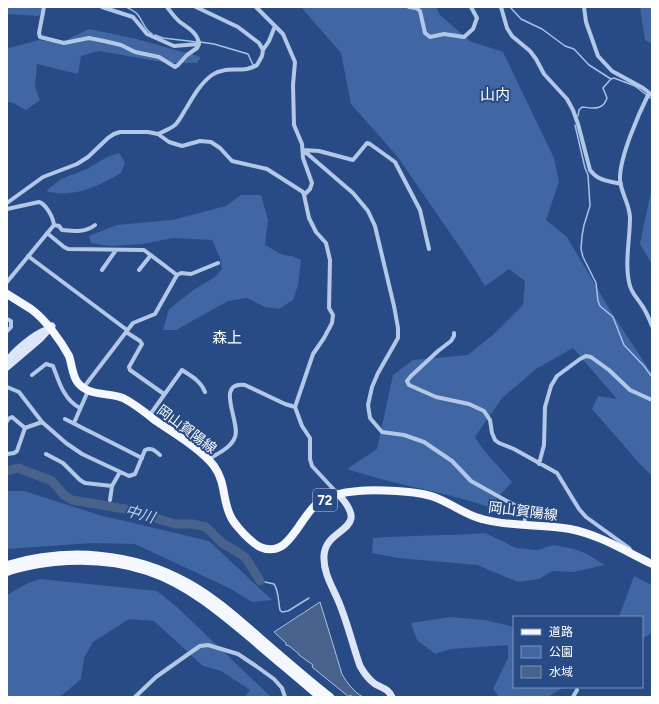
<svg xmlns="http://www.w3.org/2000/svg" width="659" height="704" font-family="Figtree,'Noto Sans JP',sans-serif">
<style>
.green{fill:#4066a3}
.water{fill:#49628c;stroke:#a7c1e8}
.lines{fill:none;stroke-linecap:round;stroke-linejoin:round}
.stream{stroke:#a7c1e8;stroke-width:1.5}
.river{stroke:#49628c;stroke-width:9}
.street{stroke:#b3c7e7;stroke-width:4}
.secondary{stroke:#dce6f7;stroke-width:7}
.primary{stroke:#f4f7fe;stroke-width:8}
.labels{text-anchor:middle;stroke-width:4;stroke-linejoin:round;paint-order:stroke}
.shield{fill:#284b85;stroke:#bec9da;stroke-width:1}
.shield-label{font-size:13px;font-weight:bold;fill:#fff}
.street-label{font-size:14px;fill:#fff;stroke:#284b85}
.neighbourhood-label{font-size:15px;fill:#fff;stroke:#284b85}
.water-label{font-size:15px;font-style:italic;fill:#bed1ef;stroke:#284b85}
</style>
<rect width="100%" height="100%" fill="#284b85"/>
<path class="green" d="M7,7h36l-1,6 -4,3 -31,-2z
M301,7h135l4,8 30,26 33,11 51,106 5,24 -13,38 21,17 46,78 39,59v102l-12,-12 -48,-55 6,-13 19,3 -44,-51 -37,21 -34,29 -27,39 7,11 30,34 -23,25c-47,-16 -95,-22 -142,-38l30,-20 16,-74 20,-15 55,-5 27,-22 28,-28 2,-24 -16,-12 -24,17 -17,-27 -71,-103 -46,-52 -10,-51z
M640,7h12v37l-7,-4z
M89,29l47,10 65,18 -4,6h-29l-69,-12 -18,5 -3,18 -41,-10 -2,23 5,13 -14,10 -13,-7 -6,-1v-56l2,2 30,-8 21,3z
M119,153l6,9 -4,11c-22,13 -49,26 -75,18l15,-12 26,-10 20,-12z
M652,186v78l-12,-20z
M241,195h20l7,25 -3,25 18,10 9,1 9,4 -3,25 -5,15 -14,9 -14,-2 -18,-9 -19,3 -52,29h-13l6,-21 26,-20 20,-12 7,-8 -2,-11 -8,-18 -39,-2 -30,6 -34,2 -18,-3 -2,-7 28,-11 55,-5 54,-14z
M7,491h17l75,24 110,26 63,59 -20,2 -23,-14 -94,-44 -43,-1 -85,6z
M485,533l31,15 21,2 17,-5 20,4 11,4 20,12 -32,7 -21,-1 -13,8 -21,3 -41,-17 -79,-7 -26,-5 1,-15c37,-3 74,-2 112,-5z
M634,576l18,9v48l-10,6v-22h-23z
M40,579l117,12 21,17 93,89h-26l5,-7 -29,-19 -18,-5 -49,-45 -25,-2 -36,23 -9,16 -3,21 -21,18h-53v-102l21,-12z
M450,617l35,3 29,7v60h50l-16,10h-49l-6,-8 15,-31v-13l-57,4 -16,5 -18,-14 -6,-17z"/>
<path class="water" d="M320,602l22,72c5,9 12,18 21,23h-10l-3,-2 -1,2 -37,-30 1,-2 -14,-10v-1l-10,-8 -3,-1v-2l-12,-11z"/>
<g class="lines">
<path class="stream" d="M126,7c4,2 9,4 12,8 5,6 6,14 14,19
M510,7l11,12 21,10 23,17 9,3 15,16 22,14 3,-1 21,8 17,13
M155,35l8,3 34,4
M200,42l14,2 34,10 5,11
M578,116l1,-6 3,-3c10,1 21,4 25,-9l-4,-10 7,-8
M575,125l10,43 3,7 2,31 -6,19 -2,11 -1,13 2,8 13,26 2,18 2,5 13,11 11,28 20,21 8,11
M265,582l9,2c5,8 4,16 6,26l2,2 6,-1 21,-13"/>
<path class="river" d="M7,471l11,-3 34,13 12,14 8,5 53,9 50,15h18l13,3 16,16 14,8 10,7 14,23"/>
<path class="street" d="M44,7l-5,26 1,4 24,6 25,-5 15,3 17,4 14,7 24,5 16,10 3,-2 9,-10 10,-7 2,-4
M102,7l31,10 14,17 27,12 25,-2c-1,-11 -11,-16 -19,-22 -5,-4 -9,-10 -13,-15
M196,7l42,20 21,16 4,7
M256,7l27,27 12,28 -2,23 1,40 8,19 1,14 9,25 -2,6 -6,6
M409,7l7,1 4,3 5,22 5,4 14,-3 20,3 9,-8 4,-11 -6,-11
M501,7l6,21 5,8 18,15 6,8 8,15 23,25 6,11 5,14 12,46c8,11 19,11 31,14
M584,7l2,15 12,34 14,15 31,17 9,7
M649,93c-10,20 -30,65 -29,87 1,13 10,25 10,38 0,21 -6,47 0,68 2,7 7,12 11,18 5,7 8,14 11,22
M158,134c6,-3 12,-5 17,-9 5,-5 8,-12 12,-18 7,-12 14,-24 25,-32 14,-10 32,-1 45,-10l5,-9 1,-6 6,-9 6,-15
M303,150l50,43 15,18 7,15 19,80 4,22v10l-20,35 -6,14 -4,18 2,13 12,14 22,3 20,7 28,19 19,20 54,30 1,3 -2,11
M303,150l16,1 34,9 14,-17 3,1 25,18 25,48 9,39
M7,203l36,-26 34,-13 11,-7 20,-19 6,-4 6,-2h28l10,2 11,8 13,4 18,-5 11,1 9,6 12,13 35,8 36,23 1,3 5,23 7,14 10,11 4,17 -1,48 4,7 -1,8 -8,15 -11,16 -18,53 7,19 8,12v21l2,7 26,28
M7,209l32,-7c7,2 14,15 15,23l-47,57
M54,225l5,1 3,4c11,1 23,3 33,-5
M47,233l17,14 4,2 76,1 33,25 -22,39 -22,9 -49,64
M28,256l99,74
M102,270l14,-20
M139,270l12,-15
M177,275l4,-2 10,1 27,-11
M7,319l4,2v6l-4,4
M126,332l14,9 2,3 -13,23 1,3 34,24
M454,333v3l-3,5 -13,10 -27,25 -4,5 2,4 27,12 33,7 15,7 6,9 2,13 3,7 4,3 15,6 43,24 22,36 7,8 43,31 2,3
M32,375l14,-11 7,2c6,16 11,34 27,42
M7,387l12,5 23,30 24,21 16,11 47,22 6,-2 10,-24c7,-3 10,1 15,5
M149,416l33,-46c9,6 19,11 23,22
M65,419l77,39
M7,421l1,-2 4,-2 13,11
M74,423l14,-32
M25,428l17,-6
M7,454l7,-1 3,-2 8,-23
M46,454l17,9 17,17 5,3 27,3
M209,459c9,-6 22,-11 26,-22 6,-14 -21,-56 10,-52l40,19 10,3
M539,464l5,-19 1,-38 6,-21 6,-10 23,-17 6,-3 5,1 18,13 21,20 22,10
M110,500l2,-14 8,-14
M135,697l21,-20 31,-22 13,-9 8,-1 30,9 18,12 18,13 8,9 3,9
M573,697l4,-7"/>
<path class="secondary" d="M7,362c6,-11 28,-28 39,-32
M7,367l34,-29 11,-12
M339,495c34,37 -14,31 -15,61 -1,18 10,33 16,49 8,20 13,41 20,61 4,7 8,13 15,18 7,4 14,5 17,13"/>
<path class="primary" d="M7,294c8,5 16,10 24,15 14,10 30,32 38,47 3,8 3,20 9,27 12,14 30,9 45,15 12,6 23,15 33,23 18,12 45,28 58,45 12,17 8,32 16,49 3,8 9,13 14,19 5,5 10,10 16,13 30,13 39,-31 59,-45 11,-7 26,-10 39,-11 17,-2 60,0 76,6 17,6 31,18 48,22 28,8 59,5 88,10 30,6 55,22 82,35
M7,565c60,-18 126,-13 181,18 27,15 50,36 72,55 23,20 46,40 70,59
M7,572c15,-6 31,-8 47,-10 31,-3 64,-1 93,9 40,13 74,42 106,69 22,19 45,38 67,57"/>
</g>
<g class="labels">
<rect class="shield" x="313" y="489" width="24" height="22" rx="3"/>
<g class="shield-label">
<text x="325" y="505">72</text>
</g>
<g class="street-label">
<text transform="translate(187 429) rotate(37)" y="5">岡山賀陽線</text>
<text transform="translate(523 511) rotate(7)" y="5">岡山賀陽線</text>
</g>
<g class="neighbourhood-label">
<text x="495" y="100">山内</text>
<text x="227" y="343">森上</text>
</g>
<g class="water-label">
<text transform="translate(140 514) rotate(16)" y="5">中川</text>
</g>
</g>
<rect width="659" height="704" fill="none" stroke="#ffffff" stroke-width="16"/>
<rect x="513" y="616" width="130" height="72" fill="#284b85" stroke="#7e93b6"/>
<rect x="521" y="629" width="20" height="6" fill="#f4f7fe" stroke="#7e93b6"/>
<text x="549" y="636" font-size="12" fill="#ffffff">道路</text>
<rect x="521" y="646" width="20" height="12" fill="#4066a3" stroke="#7e93b6"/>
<text x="549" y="656" font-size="12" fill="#ffffff">公園</text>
<rect x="521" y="666" width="20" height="12" fill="#49628c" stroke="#7e93b6"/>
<text x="549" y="676" font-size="12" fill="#ffffff">水域</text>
</svg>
